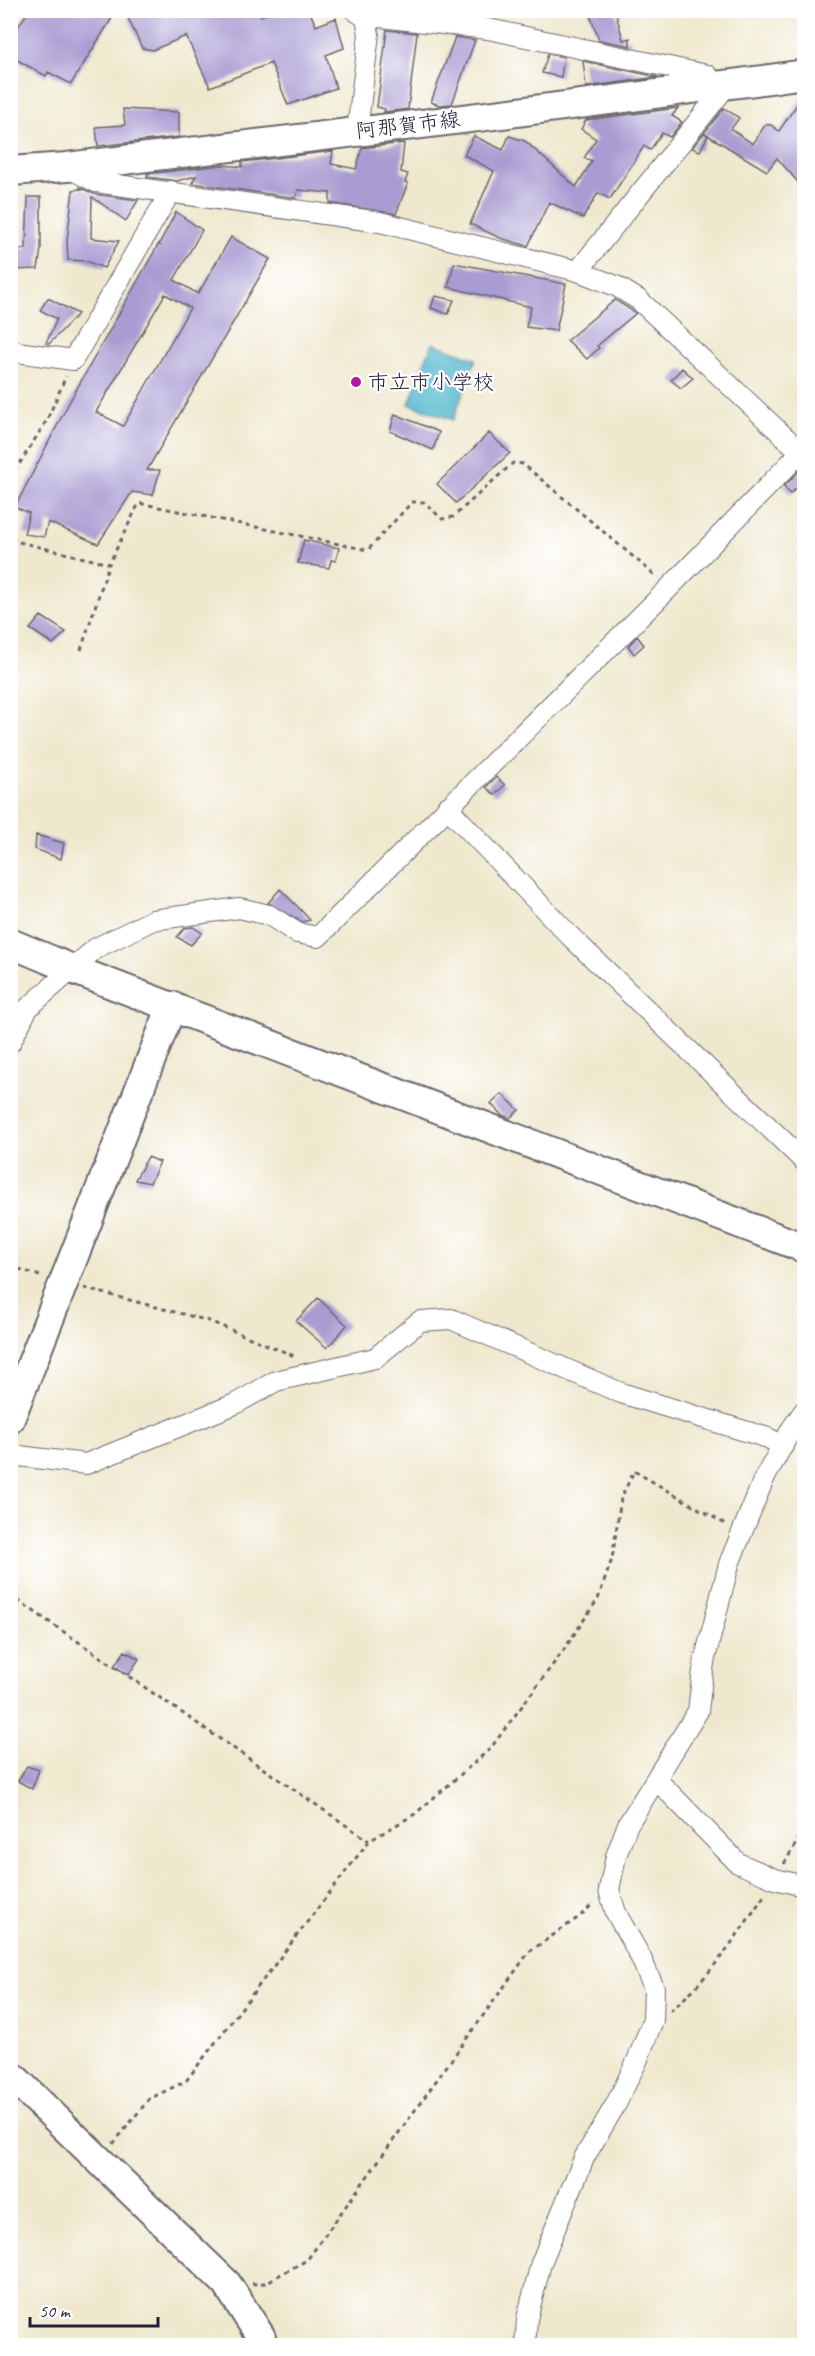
<svg xmlns="http://www.w3.org/2000/svg" width="815" height="2356" font-family="Caveat,'Klee One',sans-serif">
<style>
.water{fill:#4eb6cc;stroke:#386c84;stroke-width:1.5}
.building{fill:#a99cd2;fill-rule:evenodd}
.lines{fill:none;stroke-linecap:round;stroke-linejoin:round}
.street-casing{stroke:#6a676e;stroke-width:22}
.secondary-casing{stroke:#6a676e;stroke-width:32}
.path{stroke:#6a676e;stroke-width:3;stroke-dasharray:4.5 4.5;stroke-linecap:butt}
.street{stroke:#fff;stroke-width:20}
.secondary{stroke:#fff;stroke-width:28}
.poi-dot{fill:#b5179e;stroke:#fff;stroke-width:2}
.labels{text-anchor:middle;stroke-width:4.5;stroke-linejoin:round;paint-order:stroke}
.street-label{font-size:21px;fill:#22223b;stroke:#fff}
.poi-label{font-size:21px;fill:#22223b;stroke:#fff;text-anchor:start}
</style>
<rect width="100%" height="100%" fill="#fff"/>
<filter id="ink" filterUnits="userSpaceOnUse"><feTurbulence type="fractalNoise" baseFrequency=".0167" numOctaves="2"/><feDisplacementMap in="SourceGraphic" scale="12" xChannelSelector="R" yChannelSelector="G"/><feConvolveMatrix kernelMatrix="1 2 1 2 8 2 1 2 1" color-interpolation-filters="sRGB"/></filter>
<filter id="wash" filterUnits="userSpaceOnUse"><feTurbulence type="fractalNoise" baseFrequency=".008" numOctaves="4" result="noise"/><feDisplacementMap in="SourceGraphic" scale="24" xChannelSelector="R" yChannelSelector="G"/><feGaussianBlur stdDeviation="1.35" result="paint"/><feColorMatrix in="noise" values="0 0 0 0 0 0 0 0 0 0 0 0 0 0 0 0 0 1.4 0 .05"/><feComposite in="paint" operator="in"/></filter>
<g filter="url(#wash)">
<rect width="100%" height="100%" fill="#efe8ce"/>
<path class="water" d="M432,343l44,16 -23,61 -44,-16z"/>
<g id="blocks">
<path class="building" d="M29,10h88l-46,74 -23,-12 -2,4 -36,-20v-17z
M144,10h115l2,6 14,-6h34l7,16 20,-8 8,30 -18,7 10,33 -48,17 -17,-42 -61,24 -24,-51 -33,14 -11,-2 -14,-30z
M588,10h27l8,30 7,-2v8l-31,-6z
M387,30l30,3 -9,76 -24,3 1,-3 -8,-2z
M455,37l20,3 -23,64 -13,1 -8,-3z
M548,54l16,3 -3,20 -19,-4z
M583,61l75,16 -72,10z
M804,94v95l-27,-31 -10,13 -63,-38 20,-25 15,10 -8,11 22,15 12,-19h6l8,6z
M678,108l-6,8 10,6 -12,15 -8,-4 -12,17 -6,-4 -34,53 -12,-6 -15,25 -34,-16 -21,44 -28,-8 -30,-14 24,-53 -30,-16 10,-19 29,14 6,-14 16,5 51,46 16,-26 -8,-3 12,-19 -15,-10 5,-9z
M123,109l56,3v25l-81,9 -2,-19 29,-2z
M704,133l4,2 -8,16 -8,-3z
M404,143l-3,29 7,2 -3,8 3,1 -12,31 -66,-11v-10l-32,-3 -2,8 -104,-15 4,-7 -19,5 -30,-4v-3l75,-9 20,2v-5l91,-11 -2,13 25,5 6,-21z
M79,187l15,7 44,6 -12,21 -34,-24 -1,41 28,3 -15,27 -18,-7 -18,-1 -1,-20 6,-50 8,-1z
M28,197h13v52l-3,20 -28,1v-20l16,-1z
M176,212l26,18 -28,50 24,14 33,-57 39,22 -123,211h13l-7,25 -21,-3 -34,52 -50,-22 -4,15 -20,-3 5,-21 -14,-6 56,-108 87,-154h2l-1,-1zM165,294l25,14 -67,118 -27,-14z
M454,263l112,21 -10,47 -30,-4 5,-20 -83,-20z
M435,296l19,4 -6,14 -17,-6z
M48,298l30,16 -29,30 -3,-1 11,-24 -17,-9z
M615,300l21,13 -39,33 2,2 -12,11 -20,-19z
M682,368l11,10 -12,10 -10,-8z
M395,414l44,18 -6,18 -43,-19z
M489,433l21,20 -54,50 -19,-19z
M799,471l5,9 -14,14 -6,-8z
M304,540l35,8 -3,13 -5,-1 -2,8 -31,-5z
M41,616l25,16 -13,12 -23,-15z
M637,636l7,9 -10,9 -6,-8z
M496,777l9,8 -10,10 -9,-8z
M36,835l28,8 -3,16 -26,-10z
M280,889l18,18 12,13 -8,2 -34,-19z
M193,927l9,6 -11,12 -14,-8 8,-9z
M502,1094l17,16 -9,8 -8,-3 -11,-11z
M148,1157l12,5 -10,21 -15,-3z
M318,1298l29,27 -20,23 -31,-27z
M125,1651l14,8 -11,16 -14,-9z
M27,1766l12,4 -7,19 -14,-8z"/>
</g>
</g>
<g filter="url(#ink)">
<use href="#blocks" fill-opacity="0" stroke="#6a676e" stroke-width="1.5"/>
<g class="lines">
<g class="street-casing">
<path id="street" d="M356,11l10,7 3,16 -12,97
M366,18l14,-1 108,12 219,46 10,11
M67,167l29,15 284,40 198,49 38,15 23,14 165,155
M578,271l149,-186
M10,351l63,9 98,-169
M447,807l123,129 234,225
M10,1043l18,-35 68,-60 57,-28 86,-12 30,7 28,18 21,4 351,-349 135,-139
M10,1455l76,9 149,-60 41,-23 99,-23 45,-37 31,-2 170,74 147,45 15,8
M657,1780l81,83 37,16 29,7
M525,2346l2,-27 14,-56 43,-105 32,-54 21,-43 16,-41 1,-32 -14,-32 -24,-43 -7,-23 7,-34 12,-32 70,-113 6,-49 25,-98 34,-83 29,-53 12,-17"/>
</g>
<g class="secondary-casing">
<path id="secondary" d="M10,171l57,-4c208,-26 417,-49 625,-78 38,-5 75,-9 112,-15
M10,943l62,26 732,279
M10,1419l162,-413
M10,2074l217,210 34,53 -1,9"/>
</g>
<path class="path" d="M10,479l37,-59 19,-44
M10,528l5,13 94,23 30,-61 229,47 44,-48h12l18,17 11,-2 60,-54 10,1 133,112
M81,650l28,-86
M10,1266l33,11
M84,1288l125,33 88,36
M10,1595l359,246
M784,1864l20,-34
M670,2011c39,-32 68,-77 96,-118
M113,2144l36,-45 37,-18 183,-240 46,-27 75,-65 73,-98 35,-52 14,-40 9,-61 13,-27 93,54
M252,2284l13,-1 42,-23 222,-308 50,-35 15,-14"/>
<use href="#street" class="street"/>
<use href="#secondary" class="secondary"/>
</g>
</g>
<circle class="poi-dot" cx="356" cy="382" r="6"/>
<g class="labels">
<g class="street-label">
<text transform="translate(408 125) rotate(-7)" y="7">阿那賀市線</text>
</g>
<g class="poi-label">
<text x="368" y="389">市立市小学校</text>
</g>
</g>
<rect width="815" height="2356" fill="none" stroke="#fff" stroke-width="36"/>
<path d="M30 2317v9h128v-9" fill="none" stroke="#22223b" stroke-width="3"/>
<text x="39" y="2317" font-size="18" fill="#22223b" stroke="#ffffff" stroke-width="4.5" paint-order="stroke">50 m</text>
</svg>
